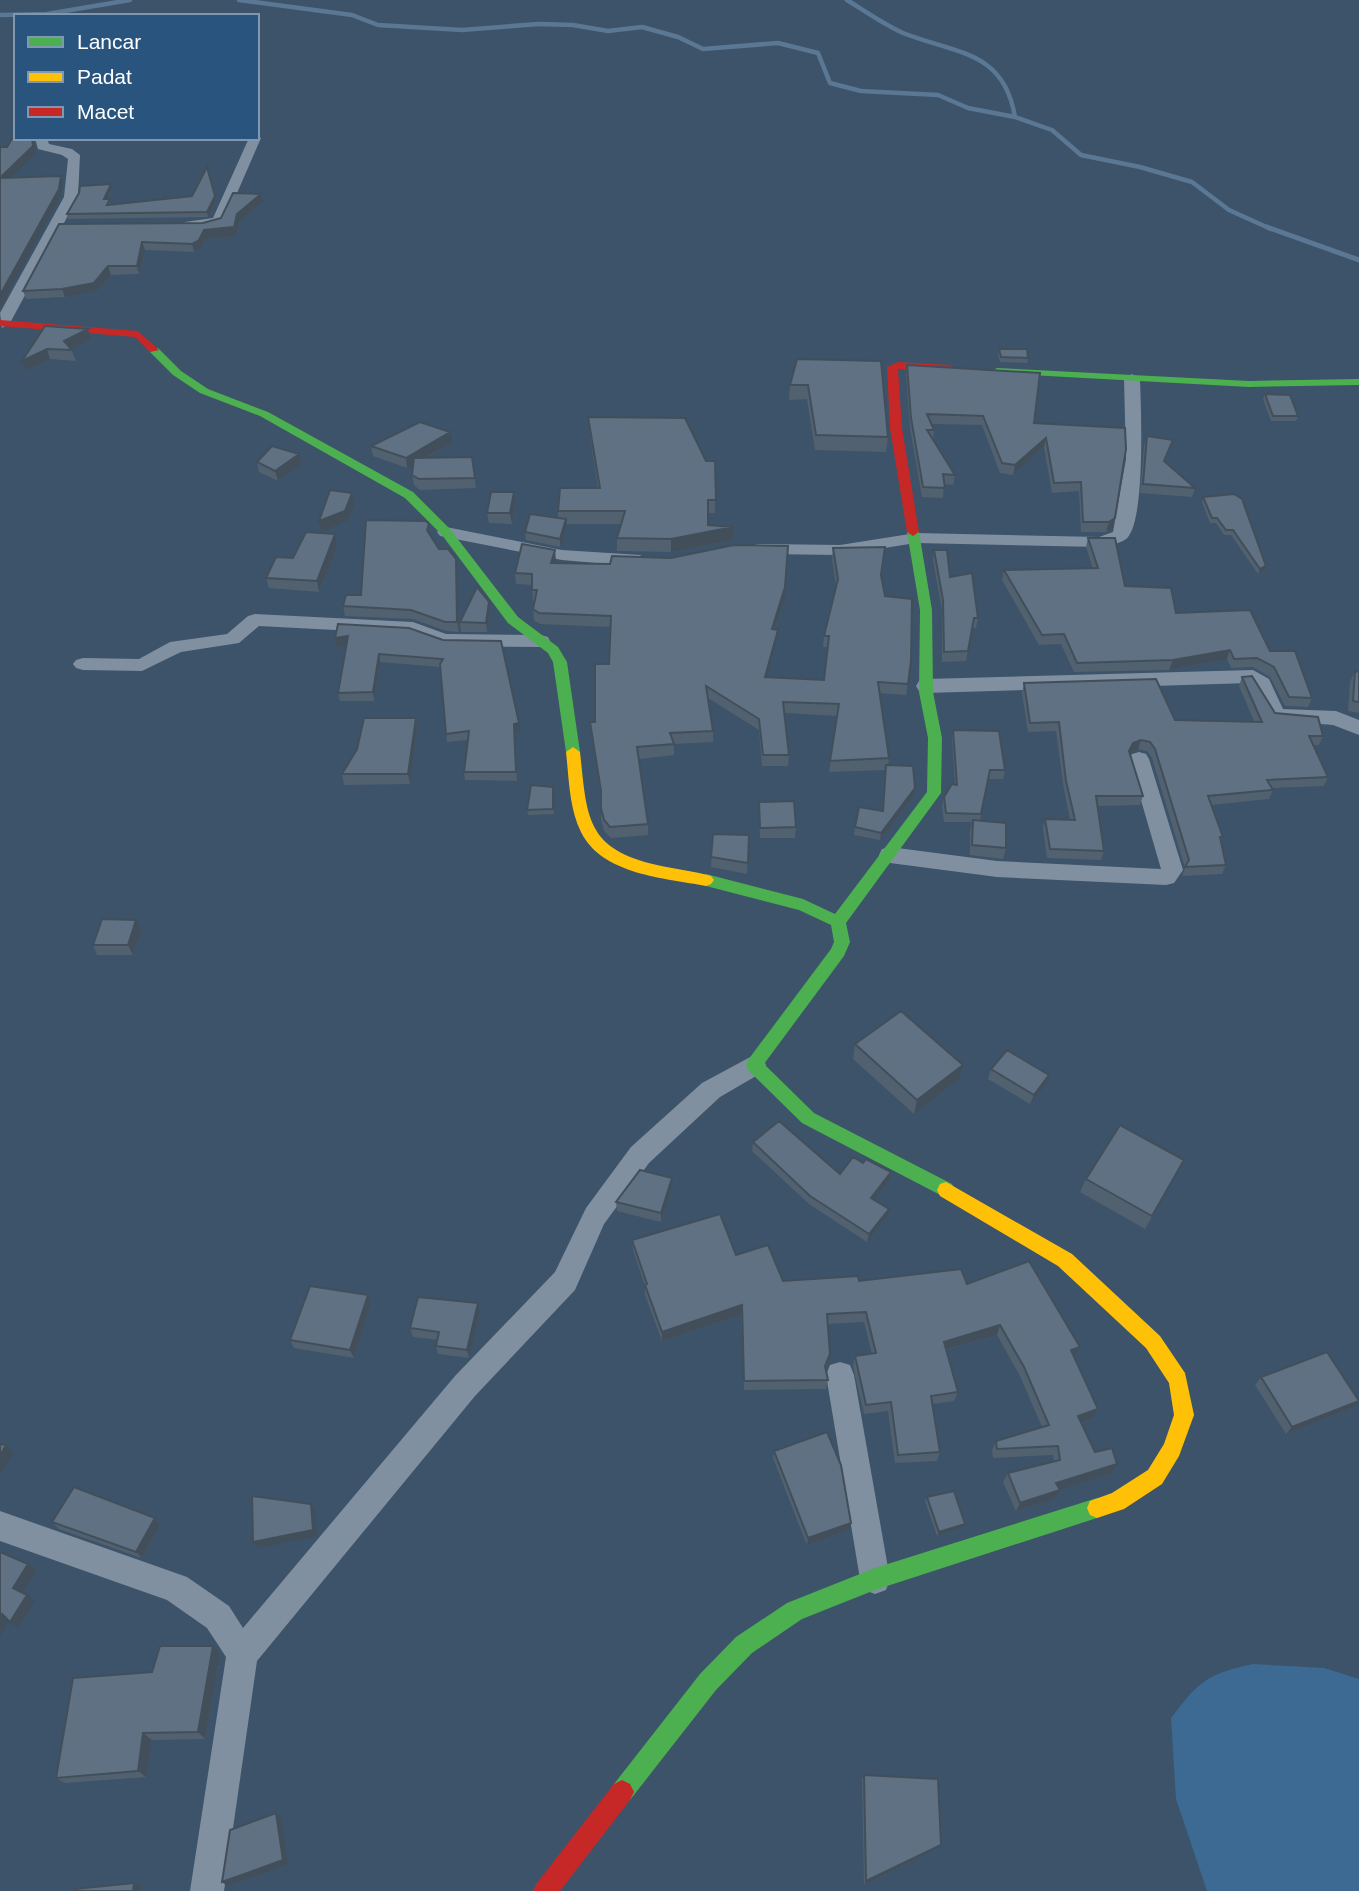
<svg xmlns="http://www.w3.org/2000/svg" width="1359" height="1891" font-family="Arial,sans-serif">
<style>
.green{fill:#3c6a93}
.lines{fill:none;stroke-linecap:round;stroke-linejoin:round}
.stream-far1{stroke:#5a7794;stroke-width:4.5}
.stream{stroke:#5a7794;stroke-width:5}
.street{fill:#8090a0;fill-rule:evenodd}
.fast{fill:#4caf50;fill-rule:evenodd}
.slow{fill:#ffc107;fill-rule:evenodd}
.jam{fill:#c62828;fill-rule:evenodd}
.wall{fill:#526170}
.shaded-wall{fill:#424f5b}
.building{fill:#5f7182;stroke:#424f5b;stroke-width:2}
</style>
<rect width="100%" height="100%" fill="#3c5369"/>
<path class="green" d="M1253,1664l71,4 35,11v212h-152l-31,-92 -5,-81c28,-37 36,-44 82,-54z"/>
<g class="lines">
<path class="stream-far1" d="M239,0l113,15 26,10 84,5 76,-6 35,1 35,6 34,-4 36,10 25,12 75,-6 40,10 12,30 31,8 77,4 30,13 47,9 37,13 29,25 59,12 52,15 37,28 42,19
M847,0c18,11 36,24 56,33 53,21 101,17 112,84
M0,15l47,-1 83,-14"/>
<path class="stream" d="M1267,227l92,33"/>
<path class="street" d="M257,135l4,3 -37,85 -13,5h-26v-6l28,-4 36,-80h8z
M35,138h12l2,6 23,5 8,6 -2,42 -68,126 -8,5 -2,-15 64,-116 4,-38 -6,-4 -24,-6z
M1132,374l8,5c1,27 6,145 -14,160 -6,5 -18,6 -26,8l-184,-4 -76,12 -83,-1 -9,-5 9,-5 83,1 76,-12 183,4 14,-5 13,-73 -2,-80z
M446,527l116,23 78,5 9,6 -9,6 -78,-7 -122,-24 -3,-4 3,-4z
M255,614l158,8 33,12 95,1 7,2 2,4 -2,4 -7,2 -97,-1 -33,-12 -152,-8 -20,17 -58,9 -39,19 -59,-1 -7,-2 -3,-4 3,-4 7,-2 56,1 31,-17 57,-8 21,-18z
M1253,670l16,9 14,30 53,2 23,9v15l-26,-10 -62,-5 -21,-37 -324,10 -7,-2 -3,-5 3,-5 7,-2z
M1139,752l7,2 3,5 34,111 -9,13 -8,2 -169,-8 -107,-14 -8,-2 -3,-6 3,-6 8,-2 107,14 164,8 -32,-110 3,-5z
M754,1055l9,3 3,7 -3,7 -43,25 -71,66 -45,61 -29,66 -100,106 -218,265 -33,230h-34l36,-234 -19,-29 -40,-28 -167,-59v-30l187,66 42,29 14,22 212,-252 100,-104 31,-64 45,-61 71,-64z
M840,1362l10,3 4,10 36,204 -4,11 -11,4 -11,-4 -4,-11 -34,-204 4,-10z"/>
<path class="fast" d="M150,348h8l23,23 27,18 60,23 145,80 37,37 68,88 40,30 9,15 13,90 -2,3 -5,2 -7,-5 -13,-90 -5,-9 -40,-30 -66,-88 -37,-37 -145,-82 -60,-23 -27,-18 -23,-23z
M997,368l252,13 110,-2v6l-110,2 -256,-14 -1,-2z
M913,528l6,4 13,78 1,82 9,46 -1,55 -95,130 4,19 -6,14 -80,108 50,49 138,71 3,6 -3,6 -6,2 -144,-75 -54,-53 -2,-5 2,-5 83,-111 3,-7 -3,-17 -32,-15 -93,-24 -8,-6 8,-6 97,25 32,15 92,-122 1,-54 -9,-46 1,-82 -13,-78z
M1097,1498l7,3 3,7 -3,7 -7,3 -222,72 -73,29 -50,34 -36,37 -86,110 -8,4 -8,-4 -4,-8 4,-8 86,-110 36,-37 51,-34 88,-35z"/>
<path class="slow" d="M573,747l7,5c7,64 5,97 77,113 18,4 37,6 54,11l3,4 -3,4 -5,2c-41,-8 -104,-11 -125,-54 -12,-24 -12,-54 -15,-80z
M946,1182l126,72 88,82 25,37 9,42 -15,41 -17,28 -38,25 -27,9 -7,-3 -3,-7 3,-7 22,-8 36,-23 16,-26 10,-29 -5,-32 -23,-35 -88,-82 -118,-70 -3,-6 3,-6z"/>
<path class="jam" d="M0,320l138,11 21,19 -9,2 -15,-15 -135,-11z
M898,362l51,3 5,3 -5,3 -51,-2 4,59 17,104 -6,4 -6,-4 -17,-104 -3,-61z
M622,1780l8,4 4,8 -4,8 -70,91h-27l4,-8 77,-99z"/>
</g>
<path class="wall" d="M112,189l-4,10 3,6 105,-5 -8,17 -140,2 -1,-5 12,-21z
M263,202l-24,20 -3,14 -30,3 -5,9 -7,4 -49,-2 -6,24 -28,1 -14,16 -32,6 -39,2 -3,-8 36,-67 144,-1 18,-5z
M45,326l46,13 -20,10 5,12 -26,-2 -24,12z
M999,349l29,9 -1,5 -27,-1 -2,-8z
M797,359l91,78 -2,15 -71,-2 -8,-51 -18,1 1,-15z
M907,365l127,58 91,5 -12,100 -7,4h-25l-2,-41 -27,2 -8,-46 -31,28 -13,-2 -18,-48 -51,-1 3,6 -1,9 22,36 -2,10 -9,-1 -1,14 -21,-1 -12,-69 -4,-53z
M1265,394l33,22 -2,5h-25l-8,-22z
M588,417l118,44h9v52h-7v12l25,15 -62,12 -54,-1v-13l4,-14h-54v3l-7,20 -34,-7 -1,-8 33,-14v-7l40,-23 -9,-58z
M1147,436l26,4 -8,22 30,26 -3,9 -52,-4 4,-47z
M452,442l-27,16 47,-1 4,31 -56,2 -6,-5 -2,-10 1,-11 -6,4 -34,-12 -2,-10z
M299,454l3,10 -24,17 -19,-9 -2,-10z
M514,492l1,11 -3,21 -23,-1 -2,-10z
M1234,494l30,77 -6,3 -27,-39h-7l-8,-12h-6l-8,-21 1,-5z
M335,534l3,11 -19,47 -50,-4 -3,-10 27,-20z
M430,535l9,14 18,19 2,64 -13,-1 -33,-12 -68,-3 -2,-10 18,-11z
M1088,538l37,48 51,27 94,38 42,47 -4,9 -23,-1 -15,-29 -17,-10 -22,1 -4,-9 -58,11 -95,2 -13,-28 -22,1 -37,-65 2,-10 89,-1 -7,-22z
M833,548l48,27 4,21 26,65 -5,34 -27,-2 10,65 -1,7 27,23 -1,8 -34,44 -26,-5 1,-8 27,-16 3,-41 -56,2 9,-56 -54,-3 5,42 -1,11h-26l-3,-36 -51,-32 5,33v11l-39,2v11l-35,4 9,65v11l-37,3 -7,-7 -3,-12v-22l-10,-64 -1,-11h5l14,-58 1,-37 -70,-3 -6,-4 -1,-11 2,-8h-2l-1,-16 -16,-1 -1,-11 41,-12 -1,2 230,35 -10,31 2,12 -10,37 57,2 4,-33h-5l1,-11 12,-50 -4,-27z
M934,550l16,27 28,41 -2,10h-4l-6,33 -24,1v-52l-9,-50z
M490,612l-3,20h-26l-1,-10z
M409,628l111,103 -5,1 2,49 -52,-1 -1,-8 4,-32 -21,2 -7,-75 -60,-5 -6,39h-34l-2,-8 9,-48 -10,2 -2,-9z
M1355,671l4,1v41l-11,-2 2,-29z
M1242,677l33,36 48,23 -4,9h-5l14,32 -4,9 -52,2 1,2 -4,9 -58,6 12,32 -2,4 5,24 -4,9 -40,2 3,-8 -33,-110 -5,-7 -9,-2 -8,4 13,43 -3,9 -43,1 7,45 -3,9 -54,-2 -4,-30 2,-9h25l-6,-29 -8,-59 -28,1 -6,-39 2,-10 151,37 79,1 -15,-35z
M416,718l1,10 -7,56 -66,1 -2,-11z
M953,730l52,40 -2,9h-15l-8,42 26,27 -3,11 -33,-4v-24l2,-9h-28l-2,-16 2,-9 11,-13 -3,-45z
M553,787l1,27 -26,1 -1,-5z
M759,802l37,25 -1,11h-35z
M713,834l36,1 -2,39 -36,-7z
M141,930l-8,25h-36l-4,-10z
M855,1044l104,35 -45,35 -61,-55z
M991,1069l55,16 -16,19 -42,-25z
M753,1142l87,32 23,-11 26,17 -15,20 13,17 -20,25 -58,-38 -57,-53z
M1184,1160l-39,69 -65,-37 6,-13z
M672,1187l-11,35 -44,-11 -1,-9z
M632,1240l104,15 47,26h76l108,3 113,63 -6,10 24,52 -5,9 -12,5 14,29 22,12 -5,9 -53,16 -4,10 -39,12 -13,-29 5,-9 46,-11 -1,-7 -60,3 -1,-8 4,-9 46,-14 -22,-51 -23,-41 -51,15 12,42 -4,9 -22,3 8,48 -3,9 -42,2 -7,-52 -24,3 -11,-48 2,-10 17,-2 -8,-32 -36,2 2,30 -4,15 2,11 -2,9 -82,1 -3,-75 -79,26 -17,-46v-9l-12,-36z
M368,1295l3,8 -17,55 -60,-10 -4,-8z
M480,1312l-11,46 -31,-4 -2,-8 2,-6 -25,-3 -3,-9z
M1261,1377l91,31 -66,26 -31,-49z
M774,1451l75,79 -42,15 -34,-87z
M927,1497l38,27 -1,3 -27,9 -12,-35z
M155,1518l5,7 -18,33 -83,-29 -7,-7z
M213,1646l7,7 -15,86 -53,1 -6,37 -81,6 -9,-5 96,-106z
M864,1775l77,70 -4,3 -73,37 -2,-106z"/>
<path class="shaded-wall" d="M32,138h1l3,15 -33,32 -3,-7z
M61,176l2,7 -2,13 -61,112v-13z
M111,184l1,5 -7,15 -1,-5z
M261,194l2,8 -24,20 -3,14 -30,3 -5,9 -7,4 -2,-8 12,-14 33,-16z
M215,196l1,4 -8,17 -1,-5z
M142,242l3,8 -6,24 -2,-8z
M108,266l3,9 -14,16 -32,6 -3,-8z
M88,329l3,10 -23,12 -4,-10z
M47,349l3,10 -24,12 -4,-10z
M450,432l2,10 -45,26 -1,-10z
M1046,438l-2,9 -31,28 2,-10z
M299,454l3,10 -24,17 -3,-10z
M514,492l1,11 -3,21 -2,-11z
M352,493l2,11 -7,17 -26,11 -2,-11z
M1115,518l-2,10 -7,4 3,-10z
M566,519l1,8 -7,20v-8z
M733,527v13l-62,12v-13z
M335,534l3,11 -19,47 -2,-11z
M555,550l1,11 -4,13 -1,-11z
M456,559l1,9 2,64 -2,-10z
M1266,566l-2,5 -6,3 2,-5z
M785,587v11l-14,42 1,-11z
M489,602l1,10 -3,20 -1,-9z
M778,630l-1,11 -13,48 1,-12z
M348,636l2,9 -13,2 -2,-9z
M1230,650l-3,9 -58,11 4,-10z
M379,654l1,8 -6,39 -1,-9z
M416,718l1,10 -7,56 -2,-10z
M519,723l1,8 -5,1 2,49 -3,-57z
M1141,740l-3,9 -8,4 -4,7 7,-17z
M915,788l-1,8 -34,44 1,-7z
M136,920l5,10 -8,25 -5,-10z
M963,1065l-4,14 -45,35 3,-14z
M1049,1075l-3,10 -16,19 4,-9z
M891,1172l-2,8 -19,26 1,-8z
M672,1178v9l-11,35v-9z
M889,1209l-2,8 -20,25 2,-8z
M368,1295l3,8 -17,55 -4,-8z
M478,1303l2,9 -11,46 -2,-8z
M742,1305l-1,10 -79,26v-9z
M1000,1325l-3,10 -56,16 3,-9z
M1080,1347l-5,10 -9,3 5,-10z
M1359,1401l-7,7 -66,26 6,-7z
M1098,1409l-5,9 -20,8 5,-10z
M6,1445l7,8 -13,22v-19z
M1117,1464l-5,9 -60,19 4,-9z
M1060,1490l-5,9 -39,12 4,-8z
M311,1504l4,7 2,25 -59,12 -5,-6z
M155,1518l5,7 -18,33 -6,-6z
M851,1523l-2,7 -42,15 1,-7z
M965,1524l-1,3 -27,9 2,-4z
M28,1564l8,7 -15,23 -8,-6z
M27,1595l8,6 -17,27 -8,-6z
M2,1614l8,6 -10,16v-18z
M213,1646l7,7 -15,86 -7,-7z
M143,1733l9,7 -6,37 -8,-6z
M276,1813l5,4 7,47 -61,22 -5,-4z
M941,1845l-4,3 -73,37 2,-4z
M134,1883l7,3 -1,5h-7z"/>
<path class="building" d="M16,132v6h16l1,8 -33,32 61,-2 -2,13 -59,106v-148h7z
M207,167l8,29 -8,16 -140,2 12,-21 1,-7 31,-2 -7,15h6l-3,6 85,-9z
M233,193l28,1 -24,20 -3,13 -30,3 -5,10 -7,4 -50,-2 -5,24h-29l-14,17 -32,6 -39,2 36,-67 144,-1 18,-5z
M45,326l43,3 -24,12 8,9 -25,-1 -25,12z
M999,349h28l1,9 -27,-1z
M797,359l84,2 7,76 -72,-2 -8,-50h-18z
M907,365l133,8 -6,50 91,5 1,21 -11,69 -6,4h-26l-2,-40 -27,1 -8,-45 -31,27 -13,-2 -19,-47 -56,-2 7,16h-7l28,45 -12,-1 2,14 -22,-1 -12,-69z
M1265,394l25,1 8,21h-25z
M588,417l97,1 21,43h9l1,39h-8v25l25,2 -62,12 -54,-1 8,-27h-67l2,-23h40z
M420,422l30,10 -44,26 -35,-12z
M1147,436l26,4 -9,21 31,27 -52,-4z
M272,446l27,8 -24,17 -18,-9z
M472,457l3,21 -56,1 -7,-4 2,-17z
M330,490l22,3 -7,18 -26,10z
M491,492h23l-4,21h-23z
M1234,494l8,5 24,67 -6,3 -27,-39h-7l-9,-12h-5l-9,-21z
M530,514l36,5 -6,20 -35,-7z
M366,520l60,1 3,3 -2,6 12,19h9l8,10 1,63h-12l-34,-12 -68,-4 3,-11h15z
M306,532l29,2 -18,47 -51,-3 10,-21 17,1z
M1088,538h27l10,48 46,2 5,25 74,-3 20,41h25l17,47 -23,-1 -15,-30 -17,-9 -23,1 -4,-9 -57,10 -96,3 -13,-29 -22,1 -38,-65 94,-2z
M522,544l33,6 -4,13 59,1 2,-8 59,2 63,-13 54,1 -3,41 -13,42 6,1 -13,47 59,3 5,-44h-5l14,-57 -5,-31 52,-1 -4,28 4,21 27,3 -1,62 -3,23 -30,-2 11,76 -59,3 9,-57 -56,-2 6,53h-26l-4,-36 -53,-33 7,45 -43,2 4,11 -37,3 11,77 -38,3 -6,-7 -3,-12v-17l-11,-69h5v-58h14l2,-48 -72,-3 -6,-4 4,-19h-5v-16l-17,-1z
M934,550h13l3,27 22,-4 6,45h-4l-6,33 -24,1 -1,-52z
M477,587l12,15 -3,21 -26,-1z
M338,624l71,4 34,12 58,1 18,82 -5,1 2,48h-52l5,-41 -23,3 -6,-70 3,-5 -64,-5 -6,38 -35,1 10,-57 -13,2z
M1355,671l4,1v30l-6,-1z
M1252,676l23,37 43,4 5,19h-14l19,41 -61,3 6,10 -65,6 15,41h-3l6,28 -41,2 4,-7 -34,-111 -5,-7 -9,-2 -8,3 -4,8 14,45h-47l8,55 -54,-2 -5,-30 30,1 -9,-39 -7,-59 -29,1 -6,-40 132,-4 19,41 87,2 -20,-45z
M364,718h52l-8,56h-66l15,-25z
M953,730l46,1 6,39h-15l-9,44 -35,-1 -2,-16 8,-13 5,1z
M886,765l27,1 2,22 -34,45 -26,-6 4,-20 24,4z
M531,785l22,2v22l-26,1z
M794,801l2,26 -36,1 -1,-26z
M973,820l33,3v25l-34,-3z
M713,834l36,1 -1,28 -37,-6z
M102,919l34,1 -8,25h-35z
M901,1011l62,54 -46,35 -62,-56z
M1007,1050l42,25 -15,20 -43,-26z
M779,1121l61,53 13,-17 10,6 3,-4 25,13 -20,26 18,11 -20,25 -59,-38 -57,-54z
M1120,1125l64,35 -32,56 -66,-37z
M640,1170l32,8 -11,35 -45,-11z
M720,1214l16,41 32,-10 15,36 75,-5 1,5 102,-12 6,15 62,-23 51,86 -9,3 27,59 -20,7 17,36 17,-4 5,16 -61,19 4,7 -40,13 -12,-30 52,-13 -2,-14 -61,3 -1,-8 53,-16 -25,-58 -24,-42 -56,17 14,50 -27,4 9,56 -42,3 -7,-53 -25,3 -11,-49 21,-3 -10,-41 -39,2 3,40 -5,12 3,14 -84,1 -2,-76 -80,27 -17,-47 2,-1 -15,-44z
M310,1286l58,9 -18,55 -60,-10z
M418,1297l60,6 -11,47 -31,-4 3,-14 -29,-4z
M1327,1352l32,49 -67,26 -31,-50z
M827,1432l14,33 10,58 -43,15 -34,-87z
M0,1444l6,1 -6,11z
M74,1487l81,31 -19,34 -84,-30z
M954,1491l11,33 -26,8 -12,-35z
M252,1496l59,8 2,26 -60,12z
M0,1552l28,12 -15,24 14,7 -17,27 -8,-8 -2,4z
M160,1646h53l-15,86 -55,1 -5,38 -82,7 17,-100 79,-6z
M864,1775l74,4 3,66 -75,36z
M276,1813l7,47 -61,22 8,-52z
M134,1883l-1,8h-58v-2z"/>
<rect x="14" y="14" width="245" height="126" fill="#28547d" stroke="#7e98b1" stroke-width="2"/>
<rect x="28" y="37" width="35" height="10" fill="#4caf50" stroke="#7e98b1" stroke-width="2"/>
<text x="77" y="49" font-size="21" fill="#ffffff">Lancar</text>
<rect x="28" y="72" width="35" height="10" fill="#ffc107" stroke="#7e98b1" stroke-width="2"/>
<text x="77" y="84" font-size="21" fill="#ffffff">Padat</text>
<rect x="28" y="107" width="35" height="10" fill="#c62828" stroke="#7e98b1" stroke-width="2"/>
<text x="77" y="119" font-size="21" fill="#ffffff">Macet</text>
</svg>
